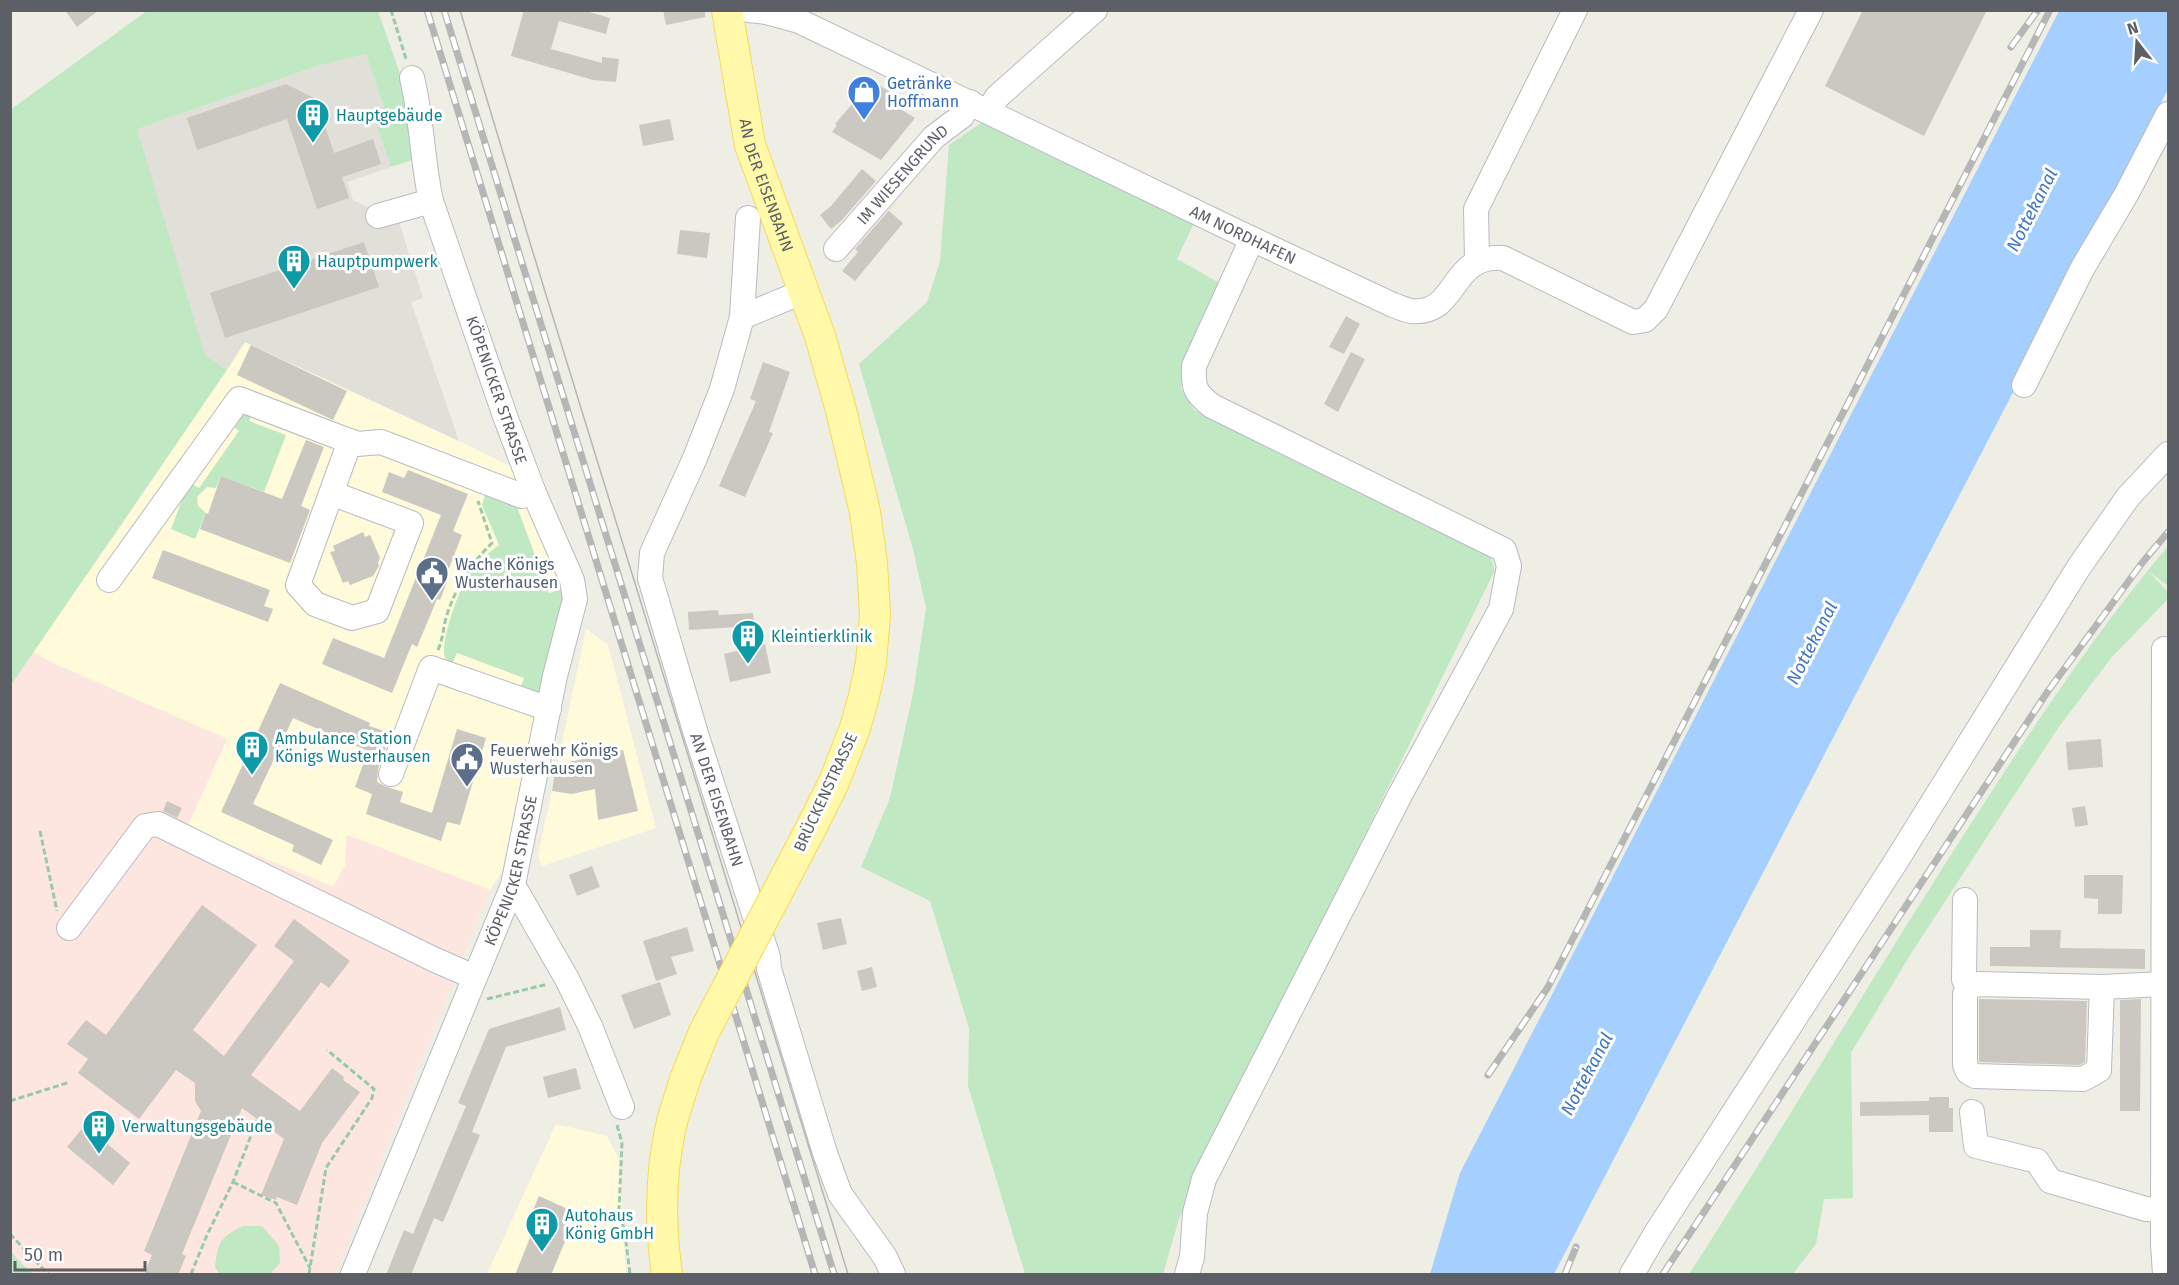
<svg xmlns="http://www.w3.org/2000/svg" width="2179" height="1285" font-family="'Fira Sans',sans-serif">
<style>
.commercial{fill:#fffad9}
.industrial{fill:#e0dfd8}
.medical{fill:#fde5e0}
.green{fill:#bfe8c3}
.water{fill:#a4cfff}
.building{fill:#cac8c1}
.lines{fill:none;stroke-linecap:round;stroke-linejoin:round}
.minor-casing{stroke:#b9bbc1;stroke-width:26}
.major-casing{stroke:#f8da54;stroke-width:32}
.path{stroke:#98c9ab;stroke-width:3;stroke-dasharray:6 3;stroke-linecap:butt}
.minor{stroke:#fff;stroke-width:24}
.major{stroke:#fff9a9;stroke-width:30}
.tram{stroke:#b5b6b6;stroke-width:1.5}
.rail-casing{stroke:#b5b6b6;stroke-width:7}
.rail{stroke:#fff;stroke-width:4.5;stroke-dasharray:14;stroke-linecap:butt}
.major-bridge-casing{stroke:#f8da54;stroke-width:32;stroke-linecap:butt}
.major-bridge{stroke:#fff9a9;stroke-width:30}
.labels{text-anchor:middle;stroke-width:6;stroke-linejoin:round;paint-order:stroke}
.shop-label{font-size:16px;fill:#366cbe;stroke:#fff;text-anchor:start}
.culture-label{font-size:16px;fill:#0d838f;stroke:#fff;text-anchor:start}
.street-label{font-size:16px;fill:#5c5f65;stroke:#fff}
.service-label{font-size:16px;fill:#4e5e75;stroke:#fff;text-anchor:start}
.water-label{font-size:18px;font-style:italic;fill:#4076c9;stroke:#fff}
</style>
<rect width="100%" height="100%" fill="#efeee4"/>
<path class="commercial" d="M245,342l214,99 59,29 45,125 -54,265 -19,30 -143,-55 -2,31 -11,21 -147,-60 40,-88 -176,-77 -19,-11 78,-109z
M586,629l22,16 48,183 -114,38 -4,-10z
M556,1124l51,12 12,24 7,114h-139z"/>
<path class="industrial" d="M366,54l20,59 -12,5 17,49 -44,15 6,18 18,9 8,20 20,-7 24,76 -12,4 48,139 -214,-99 -18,28 -22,-15 -69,-226 181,-63z"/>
<path class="medical" d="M32,651l19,12 176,76 -40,88 146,60 12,-21 2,-31 143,55 -155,384h-301l-9,-7 -14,-16 -1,-566z"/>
<path class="green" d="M147,11h231l32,91 10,55 -29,10 -17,-49 12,-5 -20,-59 -49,12 -180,63 68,226 22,15 -216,315 -1,-575z
M987,119l208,102 -18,38 48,27 -42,88 -2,14 13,22 293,138 8,22 -275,559 -41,90 -16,55h-138l-57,-188 1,-58 -39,-127 -69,-34 29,-69 23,-104 13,-86 -13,-59 -54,-185 68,-62 13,-41 9,-116z
M239,410l14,1 -4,10 37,14 -22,57 -43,-16 -5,12 -9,-1 -10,10 1,9 8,7 -11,26 -24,-10 18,-47 10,6 40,-57 -9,-7z
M485,495l31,9 33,89 12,-4 2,6 -21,99 -23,-4 5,-12 -67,-25 -5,11c-1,0 -6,-6 -7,-6 -6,-16 16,-75 27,-88 7,-10 18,-18 27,-25l-17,-40z
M2168,546v40l-20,-15 20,21v7l-56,58 -54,71 -146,224 -61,101 2,145 -29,1 -8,45 -23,30h-104c100,-154 192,-312 292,-466 58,-90 118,-180 187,-262z
M243,1226h19l17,20 1,17 -10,11h-50l-5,-6c3,-26 4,-30 28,-42z
M10,1251l15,16 9,7h-23z"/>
<path class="water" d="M2059,11h109v78l-159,311 -455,874h-124l30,-101z"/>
<path class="building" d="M65,10h34l-22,17z
M524,10h58l28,8 -4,16 -47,-13 -8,28 51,14v-6l17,2 -3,23 -23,-2 -82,-24z
M663,10h42v7l-39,8z
M1863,10h124l-63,126 -99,-50z
M872,81l35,21 -5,8 13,8 -34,42 -49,-28 5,-7 -2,-1z
M286,84l30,15 18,54 39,-14 8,25 -39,13 7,21 -32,11 -30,-90 -90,31 -10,-32z
M670,119l4,21 -31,6 -4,-21z
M862,169l14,12 -35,40 -10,8 -11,-14 11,-9z
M899,199l-10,12 14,12 -48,58 -13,-10 16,-19 -3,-3z
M680,230l30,3 -3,25 -30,-4z
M364,242l15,45 -154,51 -15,-45z
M1346,316l14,8 -16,30 -15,-7z
M251,345l96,46 -14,29 -96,-45z
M1351,352l14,7 -27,53 -14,-8z
M763,362l27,10 -21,60 4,1 -28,64 -26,-11 37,-85 -6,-2z
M306,440l18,7 -23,59 9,4 -20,53 -90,-34 6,-16 2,1 13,-38 61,23z
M408,470l60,24 -15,37 9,4 -18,46 3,1 -7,18 -3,-1 -20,48 -5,-3 -20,49 -70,-29 11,-26 51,20 57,-143 -59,-23 7,-20 15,6z
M363,532l2,5 5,-2 10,23 -2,5 1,3 -6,10 -23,9 -2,-4 -5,2 -13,-31 5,-1 -2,-5z
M163,550l107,40 -6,16 9,3 -5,13 -116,-44z
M718,610l1,5 34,-2 1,13 -65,4 -1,-18z
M765,644l6,29 -41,9 -6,-28z
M280,683l90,40 -1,3 22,7 -13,36 -1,13 10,5 16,5 -3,10 32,11 25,-84 29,9 -26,87 -13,-3 -6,19 -75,-27 6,-20 -17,-7 13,-36 -75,-33 -40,86 80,36 -12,25 -29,-14 2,-6 -73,-33z
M2101,739l2,28 -35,3 -2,-28z
M623,750l15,61 -40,9 -3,-31 -23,5 -20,-3 4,-26z
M167,801l15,7 -5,10 -14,-7z
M2085,806l3,19 -13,2 -3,-19z
M592,866l8,21 -23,9 -8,-21z
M2084,875h39l-1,39h-24v-15l-14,-1z
M202,905l55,40 -64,85 31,26 70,-95 -20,-15 20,-27 56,42 -21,27 -8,-6 -70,93 49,36 32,-43 12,9 -1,3 17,12 -38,51 -25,62 -20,-8 -1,3 -15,-5 23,-56 -42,-31 -60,146 4,2 -8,19h-34l8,-20 -8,-4 57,-140 -6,-10v-18l-19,-13 -37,49 -61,-46 10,-14 -21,-15 19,-24 20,15z
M841,918l6,26 -24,6 -6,-27z
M687,927l7,24 -23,6 6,17 -21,7 -13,-40z
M2030,930h31l-1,18 85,1v20l-155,-3v-19h40z
M872,967l5,20 -15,4 -5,-20z
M660,982l11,33 -37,14 -13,-34z
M1979,999l108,2 -2,61 -6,3 -100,-3z
M2141,999l-1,112h-20v-111z
M560,1007l6,23 -60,17 -34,85 8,3 -37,87 -9,-4 -23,57h-25l18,-45 9,4 29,-71 24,-57 -8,-3 31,-74z
M576,1068l5,21 -33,9 -5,-21z
M1929,1097h20v11h4v24h-24v-17l-69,1v-14l69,-1z
M85,1125l45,38 -17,22 -46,-38z
M539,1196l33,15 -8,19 5,2 -18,43h-36l22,-55 -7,-3z"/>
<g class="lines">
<g class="minor-casing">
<g id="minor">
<path id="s1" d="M749,10l17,2 33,9 453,218 141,66c6,2 12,5 18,6 48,5 37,-57 92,-53l130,64 12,-2 11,-11 155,-299"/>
<path d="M989,111l8,-14 98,-87"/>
<path d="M378,216l53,-15"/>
<path id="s2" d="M748,218l-6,99 -20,72 -27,69 -43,95 -2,25 46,156 72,223 1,12 56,184 15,41 45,63 8,17"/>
<path id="s3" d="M836,249l98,-112 28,-21 8,-14"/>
<path d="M1477,260l-1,-51 99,-199"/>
<path d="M742,317l63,-26"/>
<path d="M2024,385l58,-116 45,-76 41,-79"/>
<path d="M331,493l80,30 -34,88 -25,7 -37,-14 -17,-19 52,-144"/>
<path d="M109,580l130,-181 118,45 24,-2 141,54 12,-3"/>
<path d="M2164,649l-1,595 2,30"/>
<path d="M391,774l40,-106 118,41"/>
<path d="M513,885l54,94 23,47 32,81"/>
<path d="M1965,900l-1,80 5,7"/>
<path d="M69,928l76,-102 13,-2 275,135 41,18"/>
<path d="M2102,987l-3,83 -16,9 -108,-3 -7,-4 -3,-7v-71l4,-7 10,-3 123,3 61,-3"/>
<path d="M1972,1112l4,34 61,15 13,20 96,28 17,1"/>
<path id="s4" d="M353,1274l160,-389 42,-209 20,-77 -3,-19 -38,-87 -29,-77 -74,-215c-9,-41 -9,-83 -19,-123"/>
<path d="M1187,1274l5,-17 3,-44 9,-34 196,-384 101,-186 8,-43 -5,-16 -292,-144c-17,-13 -19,-18 -18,-40l58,-127"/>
<path d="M1632,1274l24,-41 239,-370 184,-296 49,-70 40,-43"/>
</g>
</g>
<g class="major-casing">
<g id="major">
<path id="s5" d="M727,10l23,135 70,191 21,74 24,102 7,51 3,52 -4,48 -7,33 -9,32 -21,54 -25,50"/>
<path d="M667,1274c-7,-49 -7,-99 4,-148 4,-17 10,-33 15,-49"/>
</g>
</g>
<path class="path" d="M391,10l15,49
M438,650c5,-11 5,-21 8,-32 9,-30 24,-53 46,-75l-14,-42
M40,831l17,80
M487,999l61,-15
M10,1101l60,-19
M617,1125l5,18 -3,66 6,25 5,40
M233,1182l43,21 34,65
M10,1234l38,40
M191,1274l16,-39 26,-53 24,-62
M309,1274l17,-106 46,-70 2,-9 -47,-39"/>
<use href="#minor" class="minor"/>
<use href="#major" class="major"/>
<path class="tram" d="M460,10l71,236 317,1028"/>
<g class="rail-casing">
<path id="rail" d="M427,10l388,1264
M444,10l390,1264
M2011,47l27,-37
M1488,1075l60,-88 502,-977
M1565,1274l11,-27
M1663,1274l385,-583 94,-128 26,-31"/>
</g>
<use href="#rail" class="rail"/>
<g class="major-bridge-casing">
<path id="major-bridge" d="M686,1077l18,-45 105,-200"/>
</g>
<use href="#major-bridge" class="major-bridge"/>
</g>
<defs>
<g id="shop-pin" transform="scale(1.725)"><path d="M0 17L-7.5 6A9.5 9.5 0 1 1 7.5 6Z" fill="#3f7fe0" stroke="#fff"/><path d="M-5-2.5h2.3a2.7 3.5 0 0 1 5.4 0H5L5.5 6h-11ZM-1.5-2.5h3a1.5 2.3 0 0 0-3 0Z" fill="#fff"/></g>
<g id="building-pin" transform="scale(1.725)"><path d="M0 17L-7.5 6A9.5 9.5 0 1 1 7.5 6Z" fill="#0f9aa8" stroke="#fff"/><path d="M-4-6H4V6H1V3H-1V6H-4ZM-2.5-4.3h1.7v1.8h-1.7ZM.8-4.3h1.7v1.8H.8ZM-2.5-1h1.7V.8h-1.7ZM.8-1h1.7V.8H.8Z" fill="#fff"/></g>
<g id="civic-pin" transform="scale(1.725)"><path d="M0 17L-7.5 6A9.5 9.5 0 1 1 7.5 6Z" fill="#5c6f8a" stroke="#fff"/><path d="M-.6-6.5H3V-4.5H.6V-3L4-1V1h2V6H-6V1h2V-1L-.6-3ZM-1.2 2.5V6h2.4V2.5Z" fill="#fff"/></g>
</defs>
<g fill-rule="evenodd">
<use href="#shop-pin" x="864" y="92"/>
<use href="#building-pin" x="313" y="115"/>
<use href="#building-pin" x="294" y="261"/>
<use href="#civic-pin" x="432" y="573"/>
<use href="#building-pin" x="748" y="636"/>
<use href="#building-pin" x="252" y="747"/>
<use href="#civic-pin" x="467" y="759"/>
<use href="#building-pin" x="99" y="1126"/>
<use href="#building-pin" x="542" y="1224"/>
</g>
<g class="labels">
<g class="shop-label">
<text x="887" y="89">Getränke<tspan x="887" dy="18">Hoffmann</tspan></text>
</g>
<g class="culture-label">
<text x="336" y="121">Hauptgebäude</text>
<text x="317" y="267">Hauptpumpwerk</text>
<text x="771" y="642">Kleintierklinik</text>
<text x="275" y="744">Ambulance Station<tspan x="275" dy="18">Königs Wusterhausen</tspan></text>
<text x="122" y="1132">Verwaltungsgebäude</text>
<text x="565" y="1221">Autohaus<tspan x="565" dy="18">König GmbH</tspan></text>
</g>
<g class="street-label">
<text dy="6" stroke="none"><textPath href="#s3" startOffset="100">IM WIESENGRUND</textPath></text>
<text dy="6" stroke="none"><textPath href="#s5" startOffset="180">AN DER EISENBAHN</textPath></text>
<text dy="6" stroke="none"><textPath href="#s1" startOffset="544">AM NORDHAFEN</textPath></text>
<text transform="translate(497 390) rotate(71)" y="6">KÖPENICKER STRASSE</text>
<text transform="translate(825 792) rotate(-65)" y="6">BRÜCKENSTRASSE</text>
<text dy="6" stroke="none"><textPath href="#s2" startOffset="609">AN DER EISENBAHN</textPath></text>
<text dy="6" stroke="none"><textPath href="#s4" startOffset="434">KÖPENICKER STRASSE</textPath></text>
</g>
<g class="service-label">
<text x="455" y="570">Wache Königs<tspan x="455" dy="18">Wusterhausen</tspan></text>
<text x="490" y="756">Feuerwehr Königs<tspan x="490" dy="18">Wusterhausen</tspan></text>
</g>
<g class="water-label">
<text transform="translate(2032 210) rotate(-63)" y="6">Nottekanal</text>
<text transform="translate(1812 643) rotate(-63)" y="6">Nottekanal</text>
<text transform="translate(1587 1074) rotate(-62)" y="6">Nottekanal</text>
</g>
</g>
<rect width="2179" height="1285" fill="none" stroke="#5c5f65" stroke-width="24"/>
<g transform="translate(2137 42) rotate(343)" stroke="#ffffff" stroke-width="4.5" paint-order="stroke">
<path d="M0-4.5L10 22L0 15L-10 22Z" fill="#5c5f65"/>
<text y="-9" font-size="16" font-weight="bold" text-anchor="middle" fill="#5c5f65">N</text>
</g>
<path d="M15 1261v9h130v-9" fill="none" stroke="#5c5f65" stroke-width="3"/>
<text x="24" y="1261" font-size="18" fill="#5c5f65" stroke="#ffffff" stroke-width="4.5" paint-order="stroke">50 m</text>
</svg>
